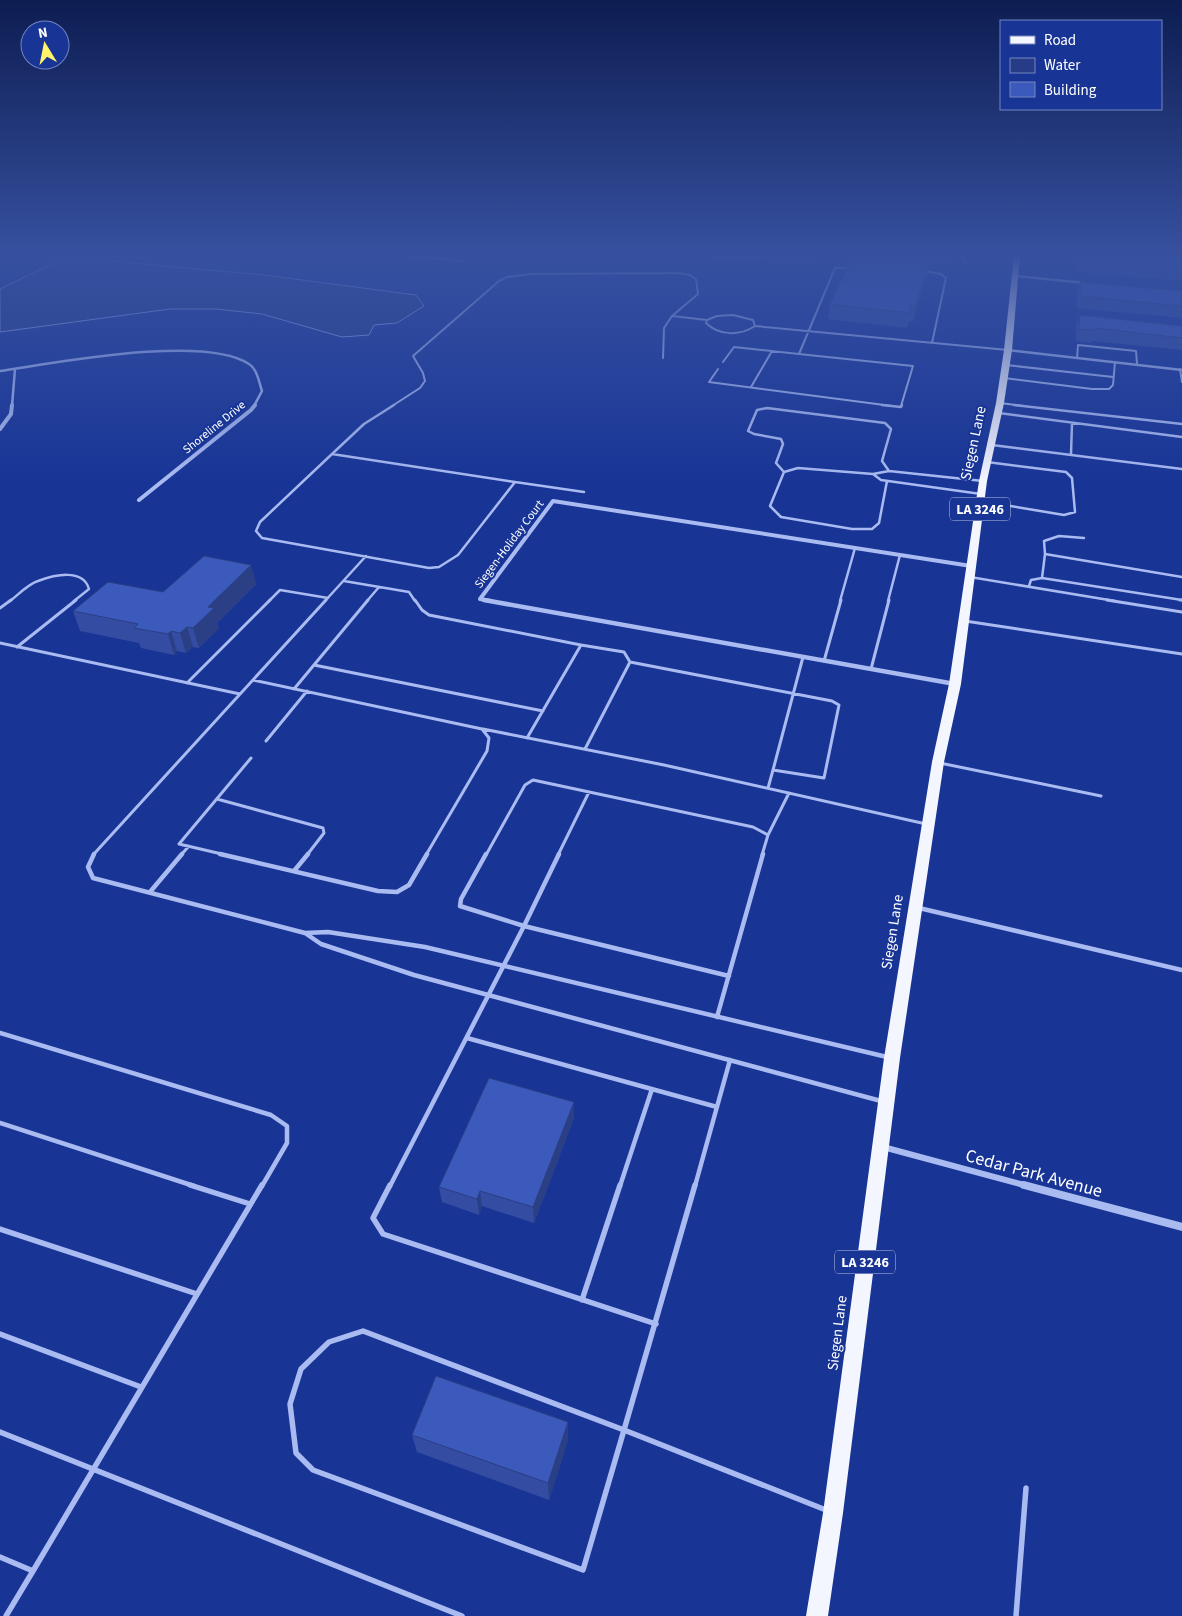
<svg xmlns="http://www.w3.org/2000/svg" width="1182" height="1616" font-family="'Source Sans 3',sans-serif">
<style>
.water{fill:#263c86;stroke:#9db3f3}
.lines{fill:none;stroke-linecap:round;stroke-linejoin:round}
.service-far4{stroke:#aabbf1;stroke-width:2}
.service-far3{stroke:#aabbf1;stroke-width:2.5}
.service-far2{stroke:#aabbf1;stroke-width:3}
.service-far1{stroke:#aabbf1;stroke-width:4.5}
.service{stroke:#aabbf1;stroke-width:5.5}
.minor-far4{stroke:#aabbf1;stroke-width:2.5}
.minor-far3{stroke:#aabbf1;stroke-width:4}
.minor-far2{stroke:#aabbf1;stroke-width:4.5}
.minor-far1{stroke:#aabbf1;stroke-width:6}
.minor{stroke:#aabbf1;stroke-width:8}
.primary{fill:#f4f6ff;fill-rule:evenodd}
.wall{fill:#344da2}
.shaded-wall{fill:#2a3f84}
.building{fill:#3c5abc;stroke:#2a3f84}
.labels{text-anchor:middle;stroke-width:4;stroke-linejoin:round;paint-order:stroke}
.far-street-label{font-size:12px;fill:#fff;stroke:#183596}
.shield{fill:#183596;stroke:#bac2e0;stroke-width:1}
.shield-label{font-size:14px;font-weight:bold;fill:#fff}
.street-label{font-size:15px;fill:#fff;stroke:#183596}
.near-street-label{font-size:18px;fill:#fff;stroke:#183596}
</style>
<rect width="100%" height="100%" fill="#183596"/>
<path class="water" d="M70,259h19l175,16 152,20 8,11 -27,17 -23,2 -5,10 -27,2 -80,-23 -46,-5h-46l-170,23v-43l51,-25z"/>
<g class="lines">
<path class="service-far4" d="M961,255l5,8
M924,271l17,3 5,4 -14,65
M733,315l20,5 2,6c-15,10 -36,10 -49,-3l1,-3 10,-4z
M755,326l253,24
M799,354l114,12 -12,40
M663,358l1,-30 8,-12
M1077,358l1,-13 58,6 1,13
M723,362l11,-15 65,7 36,-86h17
M1006,365l107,12
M718,369l-9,13 183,24
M1180,369l2,13
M1004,378l88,11h17l4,-4 2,-23
M751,387l21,-36
M1000,403l24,3
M392,406l28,-18 5,-7 -2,-8 -10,-17 86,-75 8,-4 24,-3 146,-1 13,2 6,4 2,15 -26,22 35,4"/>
<path class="service-far3" d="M882,405l19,2 1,-2
M1014,405l168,19
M999,413l183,24
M992,445l190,24
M332,454l183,28 -57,73 -19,12 -10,1 -167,-30 -6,-7 4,-9z
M332,454l32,-30 30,-19
M1071,454l1,-31
M784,472l-8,-9 7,-19 -2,-5 -27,-5 -6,-3 9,-21 10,-2 118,15 6,6 -9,32 7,10
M873,474l-75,-6 -14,4 -14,34 11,11 71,12h20l7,-6 8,-42
M515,482l69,10
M981,494l-100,-14 -8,-6 16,-3 94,10
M981,501l83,14 11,-3 -3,-34 -6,-6 -79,-10
M1045,554l137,23
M970,577l145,24
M1042,578l3,-24 -1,-13 15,-5 25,2
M344,581l65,11 6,9
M1029,586l2,-6 11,-2 140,22
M10,601c8,-6 18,-17 28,-20 16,-6 45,-13 51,8l-15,12
M269,601l11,-11 48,8
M325,601l41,-45
M367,601l12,-14
M840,601l15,-53
M888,601l12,-46"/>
<path class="service-far2" d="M415,600l7,10 7,5 152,30 -54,93
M1107,600l75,12
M1180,600h2
M0,608l11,-8
M965,621l217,33
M0,643l240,51
M581,645l43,7 6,10
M17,647l59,-47
M824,661l17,-61
M314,665l229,46
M871,669l18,-69
M253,680l229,49 7,9 -2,13 -61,104
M187,683l83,-83
M294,689l74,-89
M483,729l181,36 262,59
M266,741l41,-50
M585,749l45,-87 202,39 7,4 -15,73 -51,-8 -5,18
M940,763l161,33
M773,770l30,-113
M217,799l106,29 1,5 -17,22
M768,835l21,-42
M93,855l233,-255
M181,855l8,-9
M226,855l-47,-11 72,-86
M486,855l39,-70 8,-5 220,47 15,8 -6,20
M558,855l31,-63"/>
<path class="service-far1" d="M94,854l-6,13 5,11 212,55
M220,854l158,37 19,1 12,-7 18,-31
M559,854l-35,72 205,50
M294,871l14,-17
M150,892l32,-38
M919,908l263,62
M717,1017l46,-163
M0,1033l271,82 16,11v17l-25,43
M467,1038l250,69
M881,1101l-467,-126 -93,-31 -16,-11 23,-1 97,15 462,110
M0,1123l194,63
M390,1186l134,-260 -64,-20 1,-7 25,-45
M620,1186l32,-97
M695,1186l35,-126"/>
<path class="service" d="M190,1185l60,19
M390,1185l-17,33 10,16 273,90
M0,1229l197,65
M582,1300l38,-115
M363,1331l261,99 -41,140 -270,-100 -17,-17 -6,-49 11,-35 28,-27z
M0,1334l141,53
M624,1430l202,80
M624,1430l71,-245
M0,1432l462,184
M0,1557l33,14 -27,45
M33,1571l229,-386
M1016,1616l10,-128"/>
<path class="minor-far4" d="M408,255l53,6
M1016,276l69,7
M1008,350l174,20
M0,371c55,-8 204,-37 249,-7 8,5 10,18 13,27l-8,15
M12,406l3,-37"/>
<path class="minor-far3" d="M0,429l11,-15 1,-9
M139,500l112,-90 4,-5
M491,601l-11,-2 73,-98 418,65"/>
<path class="minor-far2" d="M484,600l471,84"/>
<path class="minor-far1" d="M883,1147l145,39"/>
<path class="minor" d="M1024,1185l158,42"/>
<path class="primary" d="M1014,255h6l-8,95 -8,53 -17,78 -26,203 -17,78 -44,296 -57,455 -15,103h-22l17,-103 61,-455 48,-296 17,-78 30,-203 17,-78 8,-53z"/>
</g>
<path class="wall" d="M710,255h122l-1,4 -119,1z
M879,255h74l-2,9h-25v3h2l-3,15 -12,39h-4l-2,7 -79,-9 2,-15 50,-47z
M1078,255l104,2v24l-106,-10z
M1080,282l102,9v27l-105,-10v-15z
M1080,315l102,11v24l-90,-9 -1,2 -15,-2v-14z
M251,565l5,19 -39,39 2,5 -20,20 -6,-1 -7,6 -9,-2 -3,4 -33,-7 -2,-5 -59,-12 -7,-20 90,-19z
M574,1102v16l-40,105 -52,-17 -3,9 -37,-13 -3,-15z
M568,1422v18l-19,60 -132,-48 -5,-17z"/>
<path class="shaded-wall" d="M928,267l-3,15 -12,39 3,-16z
M251,565l5,19 -39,39 2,5 -20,20 -6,-20 15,-21z
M187,627l6,20 -7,6 -6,-20z
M171,631l6,20 -3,4 -6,-21z
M574,1102v16l-40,105 -1,-16z
M480,1191l2,15 -3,9 -2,-16z
M568,1422v18l-19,60 -1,-17z"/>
<path class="building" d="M853,255h14l60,6 -2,6h3l-12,38h-5l-1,8 -80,-9z
M1080,255h84l18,2v13l-103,-10z
M1080,282l102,9v15l-102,-10z
M1080,315l102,11v12l-87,-10v2l-16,-1z
M204,556l47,9 -43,42 6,1 -21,20 -6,-1 -7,6 -9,-2 -3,3 -34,-6 4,-4 -65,-13 35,-29 55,10z
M489,1078l85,24 -41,105 -53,-16 -3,8 -38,-12z
M436,1376l132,46 -20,61 -136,-48z"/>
<linearGradient id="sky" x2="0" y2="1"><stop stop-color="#0d1d52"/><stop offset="0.53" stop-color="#3751a0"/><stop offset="1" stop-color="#3751a0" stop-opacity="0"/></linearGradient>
<rect width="1182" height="482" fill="url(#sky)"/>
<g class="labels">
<g class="far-street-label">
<text transform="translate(214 427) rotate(-39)" y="4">Shoreline Drive</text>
<text transform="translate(509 544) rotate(-53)" y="4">Siegen-Holiday Court</text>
</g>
<g class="shield">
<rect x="950" y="497.5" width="60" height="23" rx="4"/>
<rect x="835" y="1250.5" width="60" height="23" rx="4"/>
</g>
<g class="shield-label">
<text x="980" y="514">LA 3246</text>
<text x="865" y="1267">LA 3246</text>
</g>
<g class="street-label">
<text transform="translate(973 443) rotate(-78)" y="5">Siegen Lane</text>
<text transform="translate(892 932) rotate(-81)" y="5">Siegen Lane</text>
<text transform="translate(837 1333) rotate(-83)" y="5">Siegen Lane</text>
</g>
<g class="near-street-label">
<text transform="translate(1034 1173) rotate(15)" y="6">Cedar Park Avenue</text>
</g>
</g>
<rect x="1000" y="20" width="162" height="90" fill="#183596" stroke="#7486c0"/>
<rect x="1010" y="36" width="25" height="8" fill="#f4f6ff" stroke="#7486c0"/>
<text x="1044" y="45" font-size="15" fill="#ffffff">Road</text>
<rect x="1010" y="58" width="25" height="15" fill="#263c86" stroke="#7486c0"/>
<text x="1044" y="70" font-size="15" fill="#ffffff">Water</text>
<rect x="1010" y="82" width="25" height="15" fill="#3c5abc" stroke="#7486c0"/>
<text x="1044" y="95" font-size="15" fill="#ffffff">Building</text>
<g transform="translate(45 45) rotate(350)"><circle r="24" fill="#183596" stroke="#7486c0"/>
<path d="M0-4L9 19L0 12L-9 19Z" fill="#fff36a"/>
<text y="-8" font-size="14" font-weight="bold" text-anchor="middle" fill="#ffffff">N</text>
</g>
</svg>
